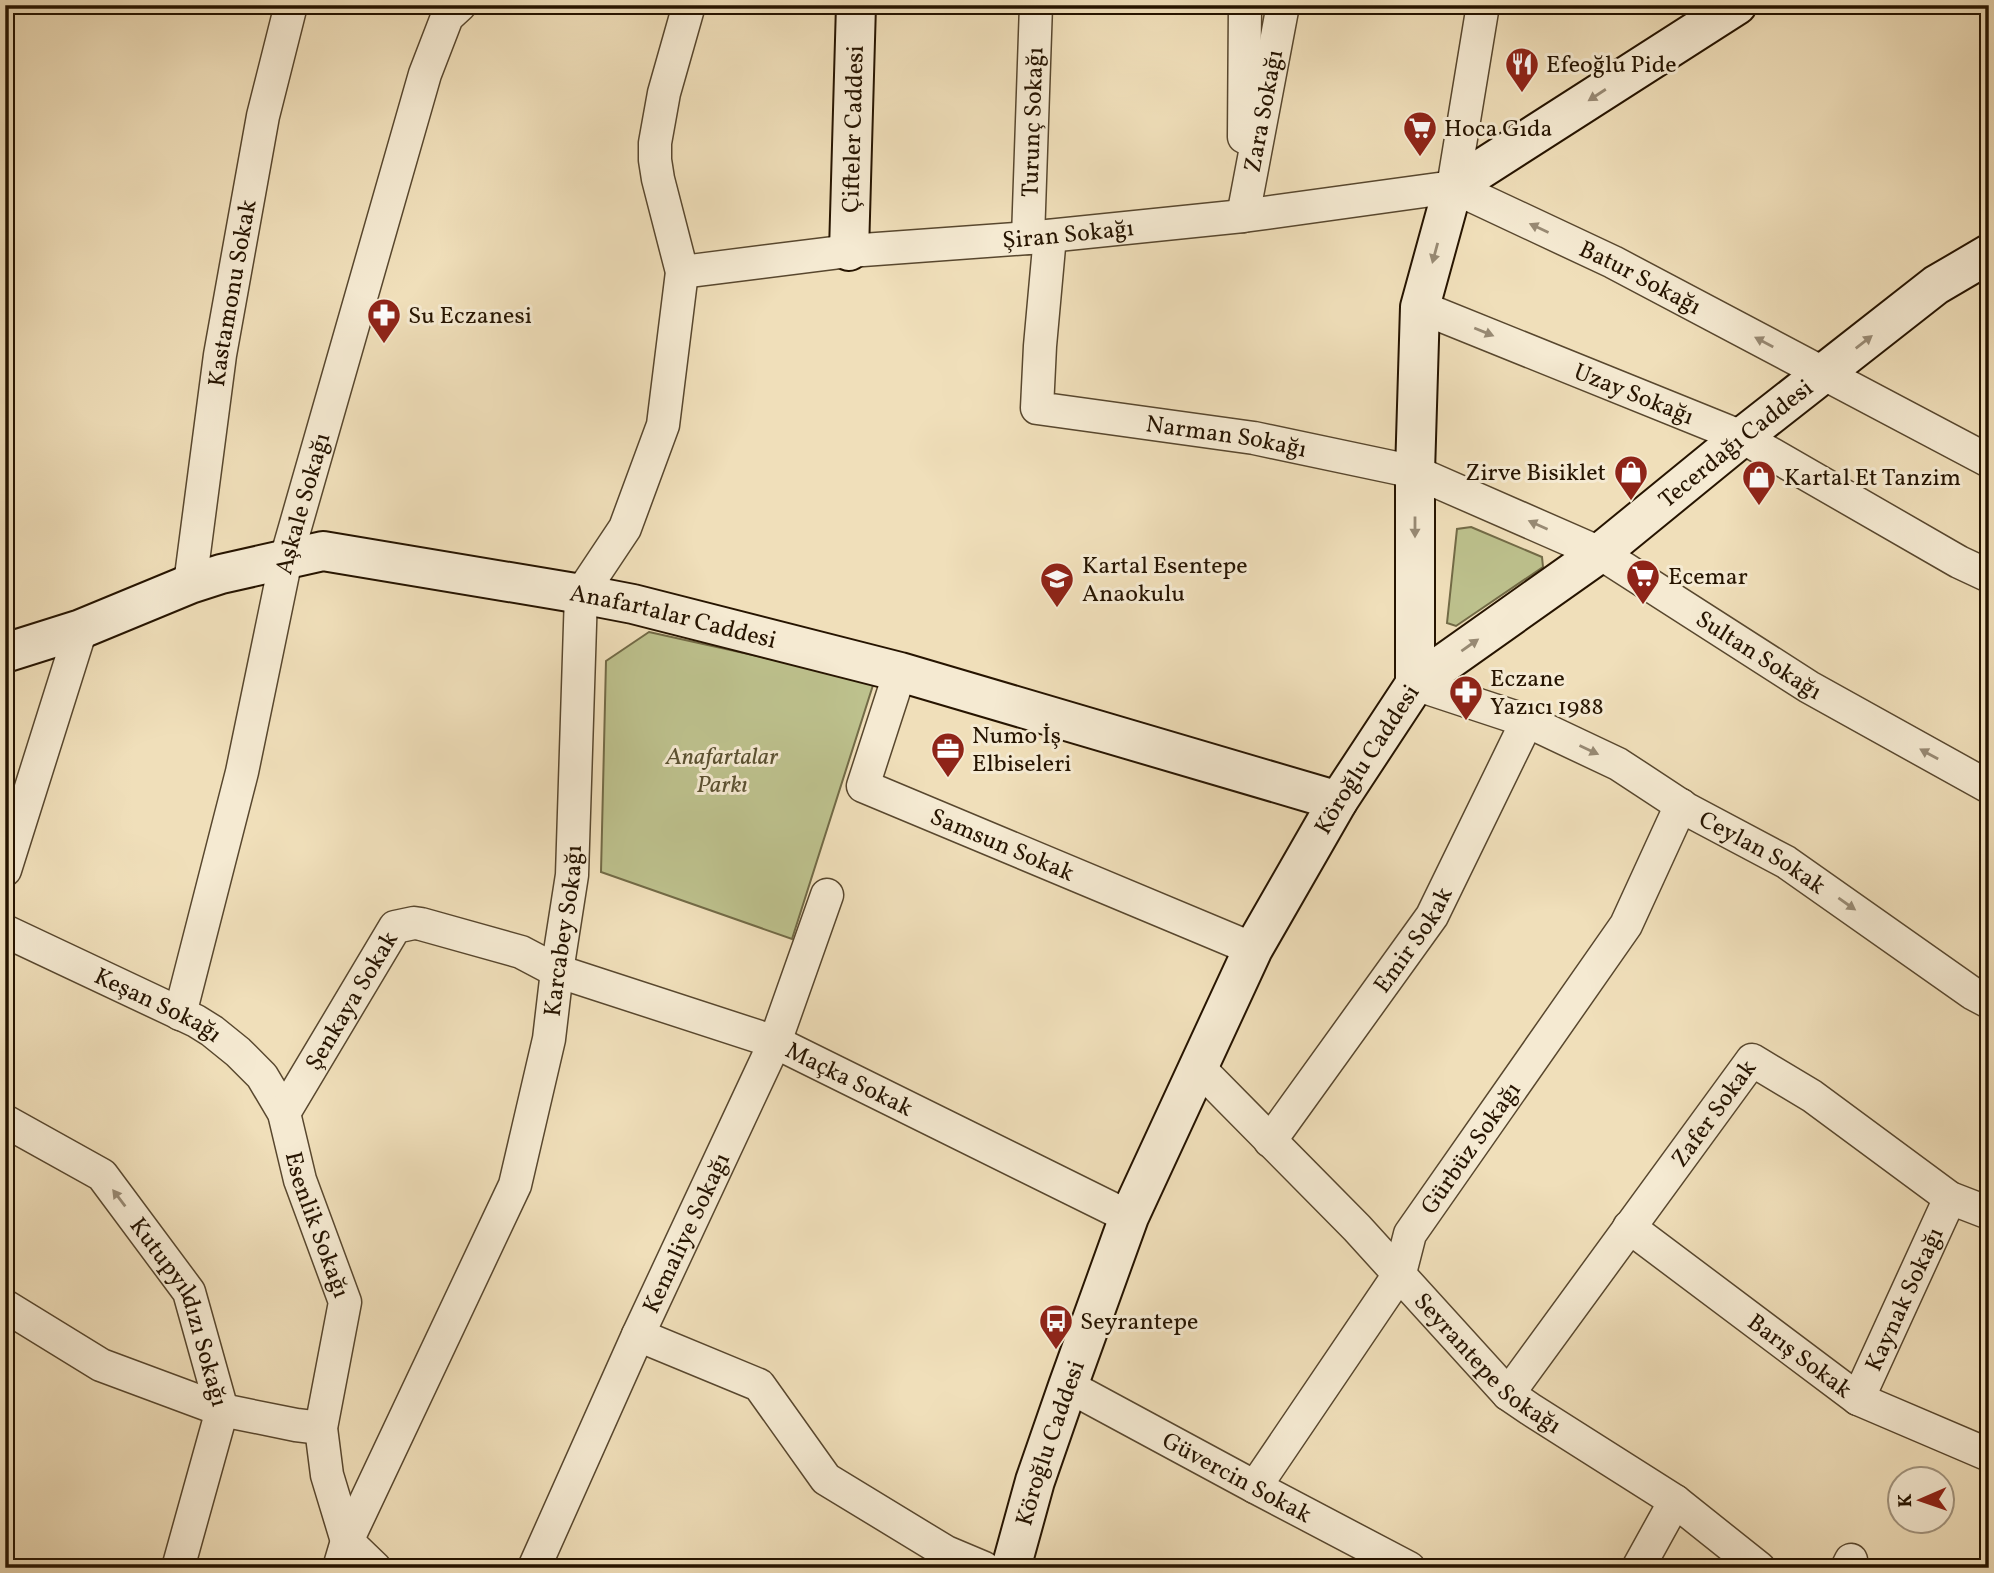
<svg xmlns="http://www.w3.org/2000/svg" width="1994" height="1573" font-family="Vollkorn,serif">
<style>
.green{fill:#bdc18d;stroke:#726a46;stroke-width:2}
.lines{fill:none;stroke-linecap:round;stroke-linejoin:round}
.street-casing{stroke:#58472e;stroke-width:35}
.secondary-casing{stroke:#261400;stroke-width:42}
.street{stroke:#f5ead2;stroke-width:32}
.secondary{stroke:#f5ead2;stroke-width:38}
.oneway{fill:#988a74}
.labels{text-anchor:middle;stroke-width:6;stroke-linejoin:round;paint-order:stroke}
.poi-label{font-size:24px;fill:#261400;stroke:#f5ead2;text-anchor:start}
.street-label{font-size:24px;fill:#261400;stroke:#f5ead2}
.park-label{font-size:24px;font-style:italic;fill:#5b5131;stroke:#f5ead2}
</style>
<rect width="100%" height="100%" fill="#f0dfba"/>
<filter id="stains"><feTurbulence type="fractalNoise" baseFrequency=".00286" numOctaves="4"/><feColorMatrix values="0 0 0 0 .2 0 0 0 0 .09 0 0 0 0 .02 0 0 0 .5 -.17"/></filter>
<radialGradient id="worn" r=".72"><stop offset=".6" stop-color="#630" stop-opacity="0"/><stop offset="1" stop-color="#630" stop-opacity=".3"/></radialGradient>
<path class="green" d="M1471,527l71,30 1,10 -87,59 -9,-3 10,-94z
M649,632l225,50 -82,257 -191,-67 5,-211z"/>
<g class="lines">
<g class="street-casing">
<g id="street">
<path d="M1244,137l1,-132"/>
<path id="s1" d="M1453,187l160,75 376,199"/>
<path d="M1453,187l30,-182"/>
<path id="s2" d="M1243,216l40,-211"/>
<path id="s3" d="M1050,236l-10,110 -3,62 217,30 161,34 185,81 209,134 180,100"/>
<path id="s4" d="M1028,238l8,-233"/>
<path id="s5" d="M682,272l167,-21 179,-13 215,-22 210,-29"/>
<path id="s6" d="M1420,307l322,130 217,125 30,14"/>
<path id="s7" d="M190,584l30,-229 43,-239 28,-111"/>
<path id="s8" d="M900,672l-37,114 390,163"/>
<path id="s9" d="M1415,684l112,37 91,43 70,46 98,52 186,131 17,9"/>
<path d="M5,870l76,-241"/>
<path id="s10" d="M5,931l191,90 16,10 26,21 24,24 22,37 16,67 45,122 -24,126 6,47 20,66 28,27"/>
<path id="s11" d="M180,1014l62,-242 44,-213 139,-485 22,-57 13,-12"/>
<path id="s12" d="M1198,1067l159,161 151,166 22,15 145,92 -37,67"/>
<path id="s13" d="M284,1113l111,-186 19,-4 7,1 100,28 36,19 218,71 354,175"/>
<path id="s14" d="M5,1121l97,54 87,117 33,118 -44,158"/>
<path id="s15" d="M1270,1141l162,-225 95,-195"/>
<path id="s16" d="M1629,1227l229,172 131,56"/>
<path d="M5,1306l96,59 121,45 74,15 25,3"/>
<path d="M638,1335l121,50 67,94 120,73 38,16"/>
<path id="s17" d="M1068,1386l187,101 154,81"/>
<path id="s18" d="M1508,1394l244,-334 60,36 138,102 39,15"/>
<path id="s19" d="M1858,1399l92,-201"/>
<path id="s20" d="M1255,1487l145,-214 10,-39 216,-309 55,-120"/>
<path d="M1675,1501l84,67"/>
<path id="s21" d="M339,1568l8,-27 168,-356 34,-146 8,-68 15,-96 9,-281 44,-66 38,-103 19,-153 -24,-93 -3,-19v-17l9,-50 25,-88"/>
<path id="s22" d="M534,1568l104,-233 137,-293 52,-147"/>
<path d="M1847,1568l4,-8"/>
</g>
</g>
<g class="secondary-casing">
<g id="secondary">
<path id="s23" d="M849,251l7,-246"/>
<path id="s24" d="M5,653l76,-24 109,-45 31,-10 102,-23 258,43 52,10 267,68 438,129"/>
<path id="s25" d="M1415,684l185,-131 142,-116 194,-152 53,-31"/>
<path id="s26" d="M1011,1568l24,-87 33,-95 61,-169 124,-268 85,-148 77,-117v-212l5,-165 33,-120 284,-182"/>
</g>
</g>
<use href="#street" class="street"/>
<use href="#secondary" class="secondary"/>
</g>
<defs><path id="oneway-solid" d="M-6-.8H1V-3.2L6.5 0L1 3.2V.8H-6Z" transform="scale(1.75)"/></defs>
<g class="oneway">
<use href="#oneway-solid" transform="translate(1597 95) rotate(147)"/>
<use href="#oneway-solid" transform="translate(1539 228) rotate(-155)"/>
<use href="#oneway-solid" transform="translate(1435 253) rotate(105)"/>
<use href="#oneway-solid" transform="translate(1484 332) rotate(22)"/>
<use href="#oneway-solid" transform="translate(1764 342) rotate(-152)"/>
<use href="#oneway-solid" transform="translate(1864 342) rotate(-38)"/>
<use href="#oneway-solid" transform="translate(1538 525) rotate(-156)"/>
<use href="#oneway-solid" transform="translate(1415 527) rotate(90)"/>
<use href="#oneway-solid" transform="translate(1470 645) rotate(-35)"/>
<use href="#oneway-solid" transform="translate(1589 750) rotate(25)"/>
<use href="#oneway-solid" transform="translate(1929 754) rotate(-151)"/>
<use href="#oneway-solid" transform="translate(1847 904) rotate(35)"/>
<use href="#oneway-solid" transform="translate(119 1198) rotate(-127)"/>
</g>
<defs>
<g id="restaurant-pin" transform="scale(1.75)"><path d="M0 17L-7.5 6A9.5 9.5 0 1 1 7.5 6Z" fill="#8f2418" stroke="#f5ead2"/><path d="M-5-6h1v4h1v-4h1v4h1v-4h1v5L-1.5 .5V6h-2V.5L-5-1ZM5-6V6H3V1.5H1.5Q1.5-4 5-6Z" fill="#fff"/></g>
<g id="supermarket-pin" transform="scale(1.75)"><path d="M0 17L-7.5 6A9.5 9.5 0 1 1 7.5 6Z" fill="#8f2418" stroke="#f5ead2"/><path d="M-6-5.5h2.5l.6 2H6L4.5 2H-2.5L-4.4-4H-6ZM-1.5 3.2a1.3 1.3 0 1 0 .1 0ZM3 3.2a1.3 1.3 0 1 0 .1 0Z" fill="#fff"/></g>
<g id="pharmacy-pin" transform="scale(1.75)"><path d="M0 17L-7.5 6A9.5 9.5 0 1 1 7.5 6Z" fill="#8f2418" stroke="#f5ead2"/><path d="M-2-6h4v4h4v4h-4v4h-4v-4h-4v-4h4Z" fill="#fff"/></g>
<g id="shop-pin" transform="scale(1.75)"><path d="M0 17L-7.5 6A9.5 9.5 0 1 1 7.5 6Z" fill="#8f2418" stroke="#f5ead2"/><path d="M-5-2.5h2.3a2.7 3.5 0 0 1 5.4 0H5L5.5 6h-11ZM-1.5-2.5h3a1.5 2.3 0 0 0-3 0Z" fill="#fff"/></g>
<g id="school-pin" transform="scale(1.75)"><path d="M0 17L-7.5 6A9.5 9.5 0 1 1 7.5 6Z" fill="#8f2418" stroke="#f5ead2"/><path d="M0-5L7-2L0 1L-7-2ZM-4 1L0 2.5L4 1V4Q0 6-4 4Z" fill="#fff"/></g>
<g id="office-pin" transform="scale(1.75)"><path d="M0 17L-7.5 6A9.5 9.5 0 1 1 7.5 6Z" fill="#8f2418" stroke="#f5ead2"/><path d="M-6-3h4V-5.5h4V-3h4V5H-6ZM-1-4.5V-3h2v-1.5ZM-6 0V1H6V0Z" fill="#fff"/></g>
<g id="bus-pin" transform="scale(1.75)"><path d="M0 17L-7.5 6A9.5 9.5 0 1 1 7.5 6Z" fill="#8f2418" stroke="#f5ead2"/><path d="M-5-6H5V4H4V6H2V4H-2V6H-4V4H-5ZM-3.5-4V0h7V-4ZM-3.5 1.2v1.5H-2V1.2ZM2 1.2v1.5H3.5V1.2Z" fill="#fff"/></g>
</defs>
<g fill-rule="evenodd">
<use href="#restaurant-pin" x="1522" y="64"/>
<use href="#supermarket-pin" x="1420" y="128"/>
<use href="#pharmacy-pin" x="384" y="315"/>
<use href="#shop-pin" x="1631" y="472"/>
<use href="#shop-pin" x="1759" y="477"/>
<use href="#supermarket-pin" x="1643" y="576"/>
<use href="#school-pin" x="1057" y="579"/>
<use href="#pharmacy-pin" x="1466" y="692"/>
<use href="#office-pin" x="948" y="749"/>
<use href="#bus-pin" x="1056" y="1321"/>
</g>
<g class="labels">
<g class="poi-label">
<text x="1546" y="72">Efeoğlu Pide</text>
<text x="1444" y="136">Hoca Gıda</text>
<text x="408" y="323">Su Eczanesi</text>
<text x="1606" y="480" text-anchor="end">Zirve Bisiklet</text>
<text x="1784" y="485">Kartal Et Tanzim</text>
<text x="1082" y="573">Kartal Esentepe<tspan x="1082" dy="28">Anaokulu</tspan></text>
<text x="1668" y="584">Ecemar</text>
<text x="1490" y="686">Eczane<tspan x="1490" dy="28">Yazıcı 1988</tspan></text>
<text x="972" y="743">Numo İş<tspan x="972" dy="28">Elbiseleri</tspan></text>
<text x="1080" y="1329">Seyrantepe</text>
</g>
<g class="street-label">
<text dy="8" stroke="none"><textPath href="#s2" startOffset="107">Zara Sokağı</textPath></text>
<text dy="8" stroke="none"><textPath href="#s4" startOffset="116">Turunç Sokağı</textPath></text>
<text dy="8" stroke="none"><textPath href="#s23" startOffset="122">Çifteler Caddesi</textPath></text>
<text dy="8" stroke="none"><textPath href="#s5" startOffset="388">Şiran Sokağı</textPath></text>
<text dy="8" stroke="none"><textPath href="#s1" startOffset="208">Batur Sokağı</textPath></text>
<text dy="8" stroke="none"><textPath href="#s7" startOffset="294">Kastamonu Sokak</textPath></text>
<text dy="8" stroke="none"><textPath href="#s6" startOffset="231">Uzay Sokağı</textPath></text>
<text dy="8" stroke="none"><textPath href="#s3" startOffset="364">Narman Sokağı</textPath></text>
<text dy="8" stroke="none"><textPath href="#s25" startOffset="401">Tecerdağı Caddesi</textPath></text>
<text dy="8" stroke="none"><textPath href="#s11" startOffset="525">Aşkale Sokağı</textPath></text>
<text dy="8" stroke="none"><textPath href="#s24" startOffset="691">Anafartalar Caddesi</textPath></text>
<text dy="8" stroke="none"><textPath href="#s3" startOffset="947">Sultan Sokağı</textPath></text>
<text dy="8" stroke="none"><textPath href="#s26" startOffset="887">Köroğlu Caddesi</textPath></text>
<text dy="8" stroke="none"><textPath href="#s8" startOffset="271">Samsun Sokak</textPath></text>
<text dy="8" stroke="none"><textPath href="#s9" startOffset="388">Ceylan Sokak</textPath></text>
<text dy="8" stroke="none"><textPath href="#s21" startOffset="681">Karcabey Sokağı</textPath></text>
<text dy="8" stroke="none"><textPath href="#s15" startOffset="247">Emir Sokak</textPath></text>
<text dy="8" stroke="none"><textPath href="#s13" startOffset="131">Şenkaya Sokak</textPath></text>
<text dy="8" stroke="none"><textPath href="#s10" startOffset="170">Keşan Sokağı</textPath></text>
<text dy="8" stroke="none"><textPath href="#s13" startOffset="700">Maçka Sokak</textPath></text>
<text dy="8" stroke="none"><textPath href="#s18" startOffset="348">Zafer Sokak</textPath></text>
<text dy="8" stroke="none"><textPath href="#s20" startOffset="404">Gürbüz Sokağı</textPath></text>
<text dy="8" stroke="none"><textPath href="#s10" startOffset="457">Esenlik Sokağı</textPath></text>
<text dy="8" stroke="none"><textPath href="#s22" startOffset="368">Kemaliye Sokağı</textPath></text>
<text dy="8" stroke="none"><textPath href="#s19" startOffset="110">Kaynak Sokağı</textPath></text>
<text dy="8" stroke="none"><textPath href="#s14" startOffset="271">Kutupyıldızı Sokağı</textPath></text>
<text dy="8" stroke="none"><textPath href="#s16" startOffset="214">Barış Sokak</textPath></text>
<text dy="8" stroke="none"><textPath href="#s12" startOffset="415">Seyrantepe Sokağı</textPath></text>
<text dy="8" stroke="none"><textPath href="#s26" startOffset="131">Köroğlu Caddesi</textPath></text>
<text dy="8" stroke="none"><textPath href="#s17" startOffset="192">Güvercin Sokak</textPath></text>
</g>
<g class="park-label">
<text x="722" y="764">Anafartalar<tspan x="722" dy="28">Parkı</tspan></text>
</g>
</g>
<rect width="1994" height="1573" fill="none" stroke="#f0dfba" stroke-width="28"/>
<rect x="7" y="7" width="1980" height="1559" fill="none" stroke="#261400" stroke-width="3.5"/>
<rect x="14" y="14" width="1966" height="1545" fill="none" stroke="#261400" stroke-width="2"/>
<g transform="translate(1921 1500) rotate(268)"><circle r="33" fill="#f5ead2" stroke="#a2947e" stroke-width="2"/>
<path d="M0-5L12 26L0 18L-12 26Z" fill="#8f2418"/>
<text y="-10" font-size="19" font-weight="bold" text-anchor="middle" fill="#261400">K</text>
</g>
<rect width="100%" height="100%" filter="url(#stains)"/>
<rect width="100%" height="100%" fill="url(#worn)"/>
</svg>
